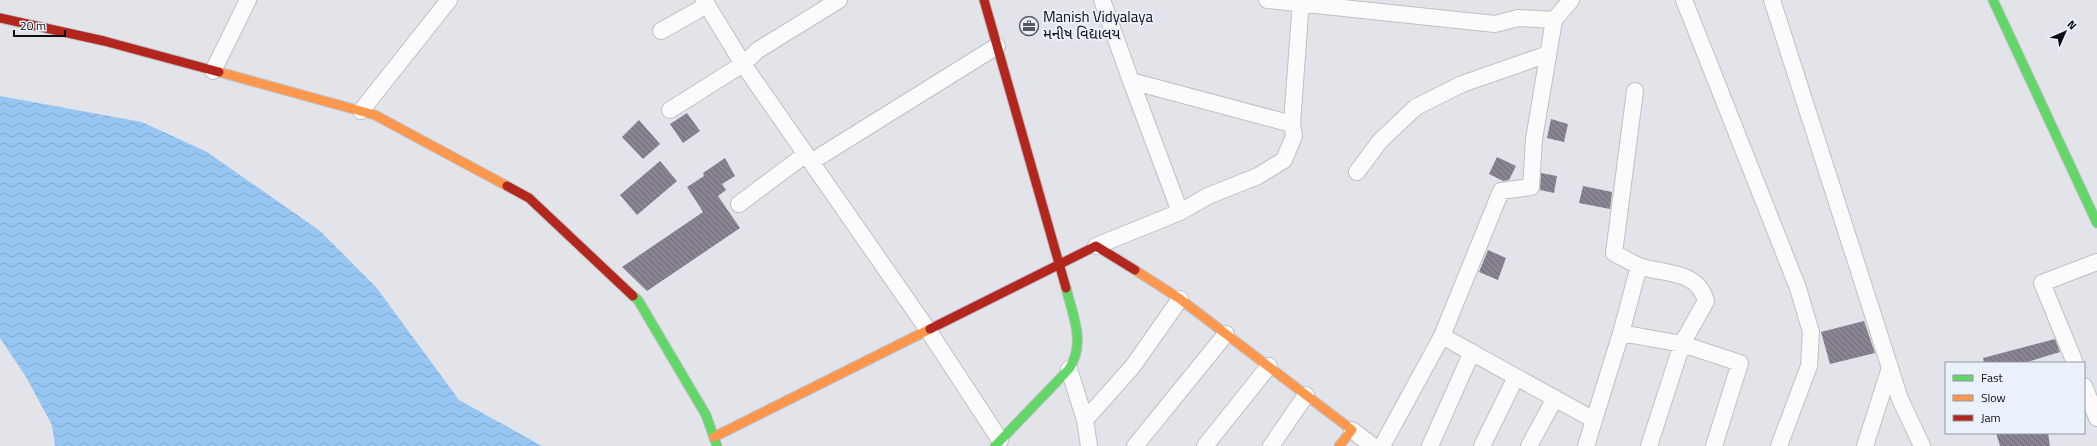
<svg xmlns="http://www.w3.org/2000/svg" width="2097" height="446" font-family="'Titillium Web','Noto Sans Gujarati',sans-serif">
<style>
.water{fill:url(#water-waves)}
.building{fill:url(#building-back-hatch)}
.lines{fill:none;stroke-linecap:round;stroke-linejoin:round}
.street-casing{stroke:#bec0c5;stroke-width:18}
.fast-casing{stroke:#bec0c5;stroke-width:11}
.slow-casing{stroke:#bec0c5;stroke-width:11}
.jam-casing{stroke:#bec0c5;stroke-width:11}
.street{stroke:#fbfbfc;stroke-width:16}
.fast{stroke:#63d668;stroke-width:9}
.slow{stroke:#ff974d;stroke-width:9}
.jam{stroke:#b3261e;stroke-width:9}
.labels{text-anchor:middle;stroke-width:4;stroke-linejoin:round;paint-order:stroke}
.poi-label{font-size:15px;fill:#0d0e12;stroke:#ebf1fb;text-anchor:start}
</style>
<defs>
<pattern id="water-waves" width="16" height="10" patternUnits="userSpaceOnUse"><rect width="16" height="10" fill="#96c6f1"/><path d="M0 5q4-4 8 0t8 0" fill="none" stroke="#80a9ce"/></pattern>
<pattern id="building-back-hatch" width="6" height="6" patternUnits="userSpaceOnUse"><rect width="6" height="6" fill="#898392"/><path d="M-1 5l2 2M0 0l6 6M5-1l2 2" fill="none" stroke="#6e6a76"/></pattern>
</defs>
<rect width="100%" height="100%" fill="#e2e4ea"/>
<path class="water" d="M0,96l142,26 65,30 113,79 56,56 83,113 83,46h-487l-3,-21 -26,-48 -26,-39z"/>
<path class="building" d="M687,113l13,18 -17,12 -13,-19z
M1551,119l17,5 -4,18 -17,-4z
M639,120l21,24 -17,15 -21,-22z
M1497,157l19,9 -7,14 -6,1 -14,-7z
M725,158l10,18 -13,8 4,6 -8,6 22,32 -93,63 -25,-24 81,-55 -16,-25 17,-11 -1,-3z
M660,161l17,20 -40,34 -17,-20z
M1541,173l16,3 -3,17 -14,-3z
M1583,186l29,6 -2,17 -31,-6z
M1488,250l18,8 -8,22 -19,-8z
M1864,321l11,32 -45,11 -9,-32z
M2055,339l5,13 -36,11h-40l-1,-5z
M1996,433h52l2,13h-50z"/>
<g class="lines">
<g class="street-casing">
<path id="street" d="M704,0l39,64 185,266 72,110
M1102,0l29,81 161,43 9,-124
M1267,0l228,24 23,-6 36,2
M1684,0l114,288 13,44 -2,34 -30,80
M1772,0l128,399 22,47
M661,31l46,-26
M213,71l35,-71
M1131,81l49,131
M670,110l73,-46 15,-14 81,-50
M361,111l88,-111
M811,162l186,-116
M1357,172l23,-31 36,-34 46,-23 86,-30
M739,204l67,-50
M1096,246l84,-34 28,-16 50,-20 26,-16 10,-24 -2,-12
M1621,333l18,-67
M1442,336l59,-145 30,-4 3,-48 20,-119 17,-20
M2075,363l-33,-80 55,-21
M1069,369l16,51 4,26
M2084,386l13,32
M1085,420l48,-54 47,-67
M1352,430l21,16
M1135,446l91,-112
M1205,446l64,-80
M1271,446l35,-51
M1382,446l60,-110 152,84
M1430,446l42,-94
M1482,446l34,-69
M1529,446l26,-48
M1586,446l35,-113 61,11 24,-43c-9,-32 -42,-26 -67,-35 -9,-4 -17,-9 -25,-13l21,-162
M1649,446l33,-102 58,19 -26,83
M1865,446l25,-78"/>
</g>
<g class="fast-casing">
<path id="fast" d="M1993,0l104,223
M633,296l5,4 68,115 11,31
M995,446l74,-77c17,-26 4,-53 -3,-81"/>
</g>
<g class="slow-casing">
<path id="slow" d="M219,72l156,43 132,71
M1135,270l45,29 172,131 -13,16
M714,437l216,-108"/>
</g>
<g class="jam-casing">
<path id="jam" d="M984,0l82,288
M0,18l104,23 115,31
M507,186l22,12 104,98
M930,329l166,-83 39,24"/>
</g>
<use href="#street" class="street"/>
<use href="#fast" class="fast"/>
<use href="#slow" class="slow"/>
<use href="#jam" class="jam"/>
</g>
<defs>
<g id="office-ring" transform="scale(1)"><circle r="9.5" fill="#ebf1fb" stroke="#58595e" stroke-width="1.5"/><path d="M-6-3h4V-5.5h4V-3h4V5H-6ZM-1-4.5V-3h2v-1.5ZM-6 0V1H6V0Z" fill="#58595e"/></g>
</defs>
<g fill-rule="evenodd">
<use href="#office-ring" x="1029" y="26"/>
</g>
<g class="labels">
<g class="poi-label">
<text x="1043" y="22">Manish Vidyalaya<tspan x="1043" dy="17">મનીષ વિદ્યાલય</tspan></text>
</g>
</g>
<rect x="1945" y="362" width="140" height="72" fill="#ebf1fb" stroke="#92969e"/>
<rect x="1953" y="375" width="20" height="6" fill="#63d668" stroke="#92969e"/>
<text x="1981" y="382" font-size="12" fill="#0d0e12">Fast</text>
<rect x="1953" y="395" width="20" height="6" fill="#ff974d" stroke="#92969e"/>
<text x="1981" y="402" font-size="12" fill="#0d0e12">Slow</text>
<rect x="1953" y="415" width="20" height="6" fill="#b3261e" stroke="#92969e"/>
<text x="1981" y="422" font-size="12" fill="#0d0e12">Jam</text>
<g transform="translate(2065 32) rotate(45)" stroke="#ebf1fb" stroke-width="3" paint-order="stroke">
<path d="M0-3L7 15L0 10L-7 15Z" fill="#0d0e12"/>
<text y="-6" font-size="11" font-weight="bold" text-anchor="middle" fill="#0d0e12">N</text>
</g>
<path d="M14 30v6h51v-6" fill="none" stroke="#0d0e12" stroke-width="2"/>
<text x="20" y="30" font-size="12" fill="#0d0e12" stroke="#ebf1fb" stroke-width="3" paint-order="stroke">20 m</text>
</svg>
